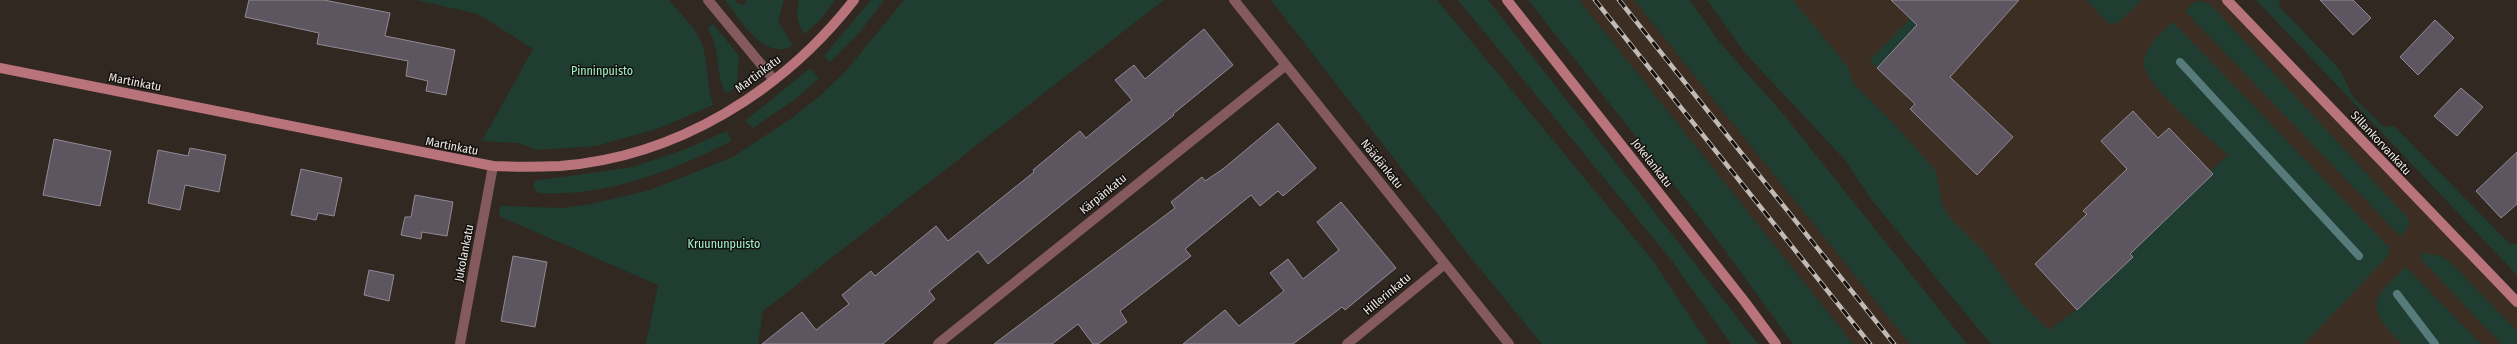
<svg xmlns="http://www.w3.org/2000/svg" width="2517" height="344" font-family="'Fira Sans Condensed',sans-serif">
<style>
.built{fill:#3c2e22}
.green{fill:#1f3e31}
.lines{fill:none;stroke-linecap:round;stroke-linejoin:round}
.stream{stroke:#577a7b;stroke-width:8}
.building{fill:#5d5660;stroke:#918a95}
.street{stroke:#855a5e;stroke-width:10}
.secondary{stroke:#b8737b;stroke-width:10}
.rail-casing{stroke:#c1bbb6;stroke-width:4.5}
.rail{stroke:#15110e;stroke-width:3;stroke-dasharray:9;stroke-linecap:butt}
.labels{text-anchor:middle;stroke-width:3;stroke-linejoin:round;paint-order:stroke}
.park-label{font-size:12px;fill:#a0f3cc;stroke:#15110e}
.street-label{font-size:12px;fill:#ede7e3;stroke:#15110e}
</style>
<rect width="100%" height="100%" fill="#312821"/>
<path class="built" d="M1579,0h55l276,344h-57z
M1731,0h497l289,300v44h-517z"/>
<path class="green" d="M416,0h253c11,14 30,30 34,47 5,20 4,38 10,58l-53,23 -64,18 -59,4 -19,-7 -36,-2 51,-92 -55,-35z
M725,0h10l3,4 6,1 2,-5h38l-6,21 15,24c-28,18 -54,-27 -68,-45z
M799,0h36l-13,18 -17,16c-9,-12 -9,-19 -6,-34z
M871,0h13l-23,31 -31,31 -6,-6z
M904,0h260l-401,311 -5,33h-112l12,-59 -159,-69 1,-10 64,2 27,-4 59,-14 83,-33 59,-39 30,-24 24,-23z
M1271,0h166l217,262 54,82h-166l-71,-86z
M1458,0h30l270,344h-27l-59,-83z
M1528,0h51l274,344h-60l-74,-102z
M1634,0h56l27,39 67,76 183,229h-57z
M1707,0h86l54,66 6,17 45,45 38,43 6,34 9,14 34,34 37,51 27,26 28,-21 56,-52 -3,-3 83,-80 -3,-3 18,-16c-18,-17 -82,-67 -84,-91 -1,-16 18,-32 29,-42l216,225 -1,9 -84,88h-313l-121,-146 -26,-39 -99,-106z
M1928,0h13l-64,68 -7,-8z
M2086,0h56l-24,23 -9,1z
M2256,0h24l-1,6 61,64 13,27 31,30 10,-1 116,118h7v31z
M2196,1l13,2 196,212 5,9 -9,13 -216,-226z
M713,24l26,32 -2,30 -11,8c-11,-21 -5,-45 -18,-65z
M810,68l9,10 -22,20 -44,30 -8,-7z
M727,131l4,10c-58,30 -125,56 -192,52l-5,-5v-7l99,-14 50,-17z
M2423,253l19,3 9,7 66,68v13h-16l-81,-86z
M2406,267l75,77h-79c-35,-35 -34,-44 4,-77z"/>
<g class="lines">
<path class="stream" d="M2180,62l179,194
M2397,294l38,50"/>
</g>
<path class="building" d="M249,0h75l66,13 -5,23 70,14 -9,45 -20,-4 2,-10 -22,-5 2,-15 -91,-17 2,-11 -74,-16z
M1891,0h128l-69,77 63,60 -36,38 -67,-66 5,-5 -38,-36 40,-43z
M2320,0h33l18,18 -18,17z
M2435,20l19,18 -36,37 -18,-18z
M1204,29l29,36 -60,49 1,1 -186,149 -10,-13 -49,40 6,8 -52,45h-121l40,-32 14,18 33,-26 -7,-9 29,-24 4,5 61,-50 12,15 86,-69 -1,-2 47,-39 6,7 46,-38 -17,-20 19,-15 11,14z
M2461,88l22,19 -26,29 -23,-20z
M2133,111l25,27 11,-10 44,46 -83,80 3,3 -56,53 -42,-46 52,-50 -4,-3 44,-42 -26,-28z
M1278,123l38,45 -33,28 -5,-5 -18,15 -9,-11 -66,54 6,7 -71,55 7,11 -29,22h-5l-15,-20 -26,20h-58l181,-136 -4,-6 31,-25 3,4 18,-12z
M54,139l57,12 -11,55 -57,-11z
M190,148l36,7 -7,37 -34,-7 -5,25 -32,-7 10,-53 30,6z
M2517,152v52l-16,14 -25,-27z
M301,169l41,9 -8,38 -16,-3 -2,7 -25,-5z
M415,195l38,7 -6,34 -25,-4 -1,7 -20,-4 4,-18h6z
M1341,202l55,66 -51,42 -3,-3 -49,37h-110l42,-34 14,16 45,-35 -14,-18 18,-14 15,20 36,-29 -22,-28z
M513,256l34,6 -12,65 -34,-6z
M369,270l25,5 -5,26 -25,-6z"/>
<g class="lines">
<path class="street" d="M708,0l66,80
M1234,0l275,344
M460,344l33,-178
M938,344l348,-279
M1347,344l98,-80"/>
<path class="secondary" d="M1507,0l238,302 31,42
M2227,0l290,302
M0,68l493,98c22,1 45,1 67,0 117,-9 223,-75 294,-166"/>
<g class="rail-casing">
<path id="rail" d="M1595,0l275,344
M1619,0l275,344"/>
</g>
<use href="#rail" class="rail"/>
</g>
<g class="labels">
<g class="park-label">
<text x="602" y="75">Pinninpuisto</text>
<text x="724" y="248">Kruununpuisto</text>
</g>
<g class="street-label">
<text transform="translate(758 74) rotate(-37)" y="4">Martinkatu</text>
<text transform="translate(135 82) rotate(11)" y="4">Martinkatu</text>
<text transform="translate(2381 143) rotate(47)" y="4">Sillankorvankatu</text>
<text transform="translate(452 146) rotate(11)" y="4">Martinkatu</text>
<text transform="translate(1652 163) rotate(52)" y="4">Jokelankatu</text>
<text transform="translate(1382 164) rotate(51)" y="4">Näädänkatu</text>
<text transform="translate(1103 194) rotate(-39)" y="4">Kärpänkatu</text>
<text transform="translate(464 253) rotate(-79)" y="4">Jukolankatu</text>
<text transform="translate(1387 294) rotate(-40)" y="4">Hillerinkatu</text>
</g>
</g>
</svg>
